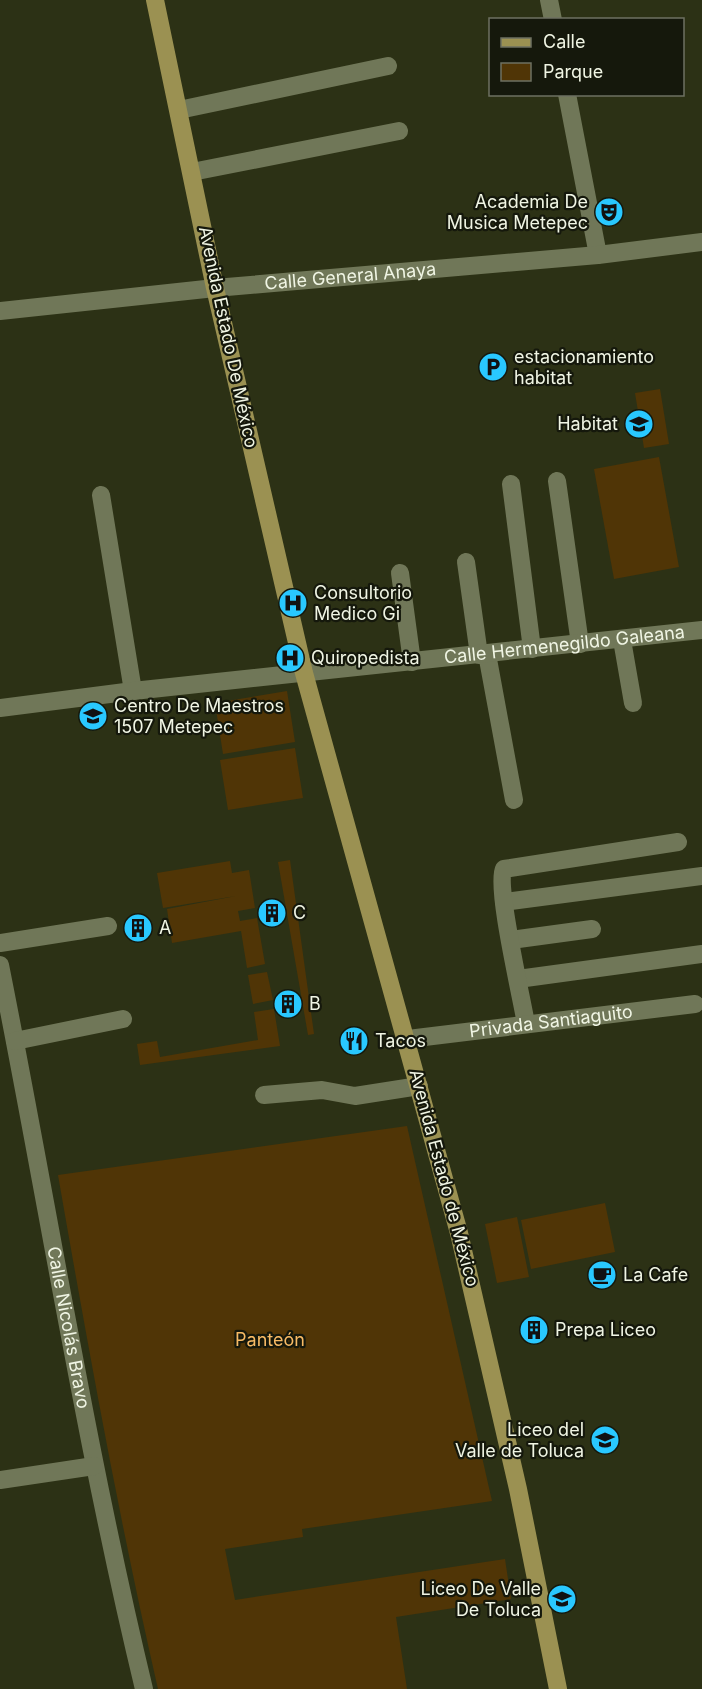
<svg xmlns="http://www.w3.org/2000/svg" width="702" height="1689" font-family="Inter,sans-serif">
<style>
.green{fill:#503506}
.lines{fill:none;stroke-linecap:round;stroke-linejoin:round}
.minor{stroke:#707758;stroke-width:18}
.major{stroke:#9b9152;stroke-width:18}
.labels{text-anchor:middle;stroke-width:4.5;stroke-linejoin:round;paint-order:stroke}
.poi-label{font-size:18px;fill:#f0f5e4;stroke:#15180c;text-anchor:start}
.street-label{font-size:18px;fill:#f0f5e4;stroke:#15180c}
.park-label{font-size:18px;fill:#f8bb65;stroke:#15180c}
</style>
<rect width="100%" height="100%" fill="#2c3115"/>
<path class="green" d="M660,389l9,55 -25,4 -9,-55z
M659,457l20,110 -65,12 -20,-110z
M287,691l8,51 -72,12 -8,-51z
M295,748l8,50 -75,12 -8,-50z
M290,860l24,174 -6,1 -30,-173z
M230,861l2,12 17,-3 6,38 -17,3 2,10 17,-3 8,46 -18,4 -6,-37 -69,12 -5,-34 69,-13 -73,12 -6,-35z
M267,972l6,28 -20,4 -5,-29z
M274,1009l6,37 -140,19 -3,-21 20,-3 3,16 98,-17 -4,-28z
M407,1126l85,375 -190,28 1,8 -78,12 10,51 270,-41 6,40 -115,18 11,72h-249c-39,-170 -70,-342 -100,-514z
M605,1203l10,49 -84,17 -10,-49z
M517,1217l12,60 -32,6 -12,-59z"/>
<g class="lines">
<g class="minor">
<path d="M549,0l4,20"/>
<path d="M567,94l31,161"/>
<path d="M179,110l209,-44"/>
<path d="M192,172l207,-41"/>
<path id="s1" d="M0,311l215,-23 383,-33 104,-13"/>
<path d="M557,481l23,163"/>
<path d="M511,484l21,165"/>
<path d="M101,495l32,196"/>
<path d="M466,562l13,93"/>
<path d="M400,573l12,89"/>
<path d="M622,640l11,63"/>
<path d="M487,654l27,146"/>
<path id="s2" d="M0,708l133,-17 569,-61"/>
<path d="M504,902l198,-26"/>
<path d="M511,940l81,-11"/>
<path d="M0,943l108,-17"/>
<path id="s3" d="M0,965c48,241 86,484 144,724"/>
<path d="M518,979l184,-25"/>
<path d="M526,1024c-4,-25 -31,-140 -22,-155l174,-27"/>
<path id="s4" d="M408,1039l287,-35"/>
<path d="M15,1041l108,-22"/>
<path d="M264,1095l58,-5 33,6 64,-10"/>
<path d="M0,1480l94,-14"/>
</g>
<path class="major" d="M155,0l60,288 89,385 155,560 59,256 40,200"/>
</g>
<defs>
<g id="theatre-disc" transform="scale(1.5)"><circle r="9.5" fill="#29c8ff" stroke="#15180c"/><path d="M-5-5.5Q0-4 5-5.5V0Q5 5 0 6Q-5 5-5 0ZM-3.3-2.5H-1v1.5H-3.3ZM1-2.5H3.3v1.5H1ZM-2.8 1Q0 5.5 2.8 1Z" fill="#111"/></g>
<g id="parking-disc" transform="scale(1.5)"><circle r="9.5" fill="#29c8ff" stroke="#15180c"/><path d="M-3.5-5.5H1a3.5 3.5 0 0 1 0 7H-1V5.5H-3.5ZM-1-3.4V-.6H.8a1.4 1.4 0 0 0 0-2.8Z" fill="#111"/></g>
<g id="school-disc" transform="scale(1.5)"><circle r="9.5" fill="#29c8ff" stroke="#15180c"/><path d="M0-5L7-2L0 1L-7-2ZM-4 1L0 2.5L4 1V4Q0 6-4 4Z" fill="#111"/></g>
<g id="hospital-disc" transform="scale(1.5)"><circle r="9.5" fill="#29c8ff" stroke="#15180c"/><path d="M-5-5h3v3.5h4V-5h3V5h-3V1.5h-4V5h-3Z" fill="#111"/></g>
<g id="building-disc" transform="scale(1.5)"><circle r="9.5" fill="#29c8ff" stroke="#15180c"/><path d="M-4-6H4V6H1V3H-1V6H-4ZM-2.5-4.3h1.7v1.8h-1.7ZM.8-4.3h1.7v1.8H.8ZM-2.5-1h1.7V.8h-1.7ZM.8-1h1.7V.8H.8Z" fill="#111"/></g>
<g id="restaurant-disc" transform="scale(1.5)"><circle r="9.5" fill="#29c8ff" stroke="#15180c"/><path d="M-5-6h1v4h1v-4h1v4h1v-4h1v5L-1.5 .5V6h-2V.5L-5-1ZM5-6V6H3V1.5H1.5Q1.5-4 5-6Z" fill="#111"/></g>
<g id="cafe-disc" transform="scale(1.5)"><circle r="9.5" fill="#29c8ff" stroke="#15180c"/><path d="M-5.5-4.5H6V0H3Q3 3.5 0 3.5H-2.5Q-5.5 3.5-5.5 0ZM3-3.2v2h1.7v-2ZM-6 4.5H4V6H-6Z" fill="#111"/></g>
</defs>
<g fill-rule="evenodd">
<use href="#theatre-disc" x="609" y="212"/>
<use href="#parking-disc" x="493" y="367"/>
<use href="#school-disc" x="639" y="424"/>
<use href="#hospital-disc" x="293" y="603"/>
<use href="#hospital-disc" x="290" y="658"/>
<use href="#school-disc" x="93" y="716"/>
<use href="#building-disc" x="272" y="913"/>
<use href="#building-disc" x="138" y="928"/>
<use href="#building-disc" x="288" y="1004"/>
<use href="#restaurant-disc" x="354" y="1041"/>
<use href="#cafe-disc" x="602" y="1275"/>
<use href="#building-disc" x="534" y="1330"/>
<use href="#school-disc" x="605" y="1440"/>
<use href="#school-disc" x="562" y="1599"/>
</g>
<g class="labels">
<g class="poi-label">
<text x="588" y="208" text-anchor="end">Academia De<tspan x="588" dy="21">Musica Metepec</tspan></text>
<text x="514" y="363">estacionamiento<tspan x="514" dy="21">habitat</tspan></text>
<text x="618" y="430" text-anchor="end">Habitat</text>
<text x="314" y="599">Consultorio<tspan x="314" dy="21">Medico Gi</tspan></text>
<text x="311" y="664">Quiropedista</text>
<text x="114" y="712">Centro De Maestros<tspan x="114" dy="21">1507 Metepec</tspan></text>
<text x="293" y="919">C</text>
<text x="159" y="934">A</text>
<text x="309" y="1010">B</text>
<text x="375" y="1047">Tacos</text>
<text x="623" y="1281">La Cafe</text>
<text x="555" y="1336">Prepa Liceo</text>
<text x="584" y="1436" text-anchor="end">Liceo del<tspan x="584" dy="21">Valle de Toluca</tspan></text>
<text x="541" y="1595" text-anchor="end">Liceo De Valle<tspan x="541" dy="21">De Toluca</tspan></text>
</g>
<g class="street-label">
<text dy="6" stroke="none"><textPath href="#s1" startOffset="352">Calle General Anaya</textPath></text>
<text transform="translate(228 337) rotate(78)" y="6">Avenida Estado De México</text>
<text dy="6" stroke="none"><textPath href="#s2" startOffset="568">Calle Hermenegildo Galeana</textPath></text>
<text dy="6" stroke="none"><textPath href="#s4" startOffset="144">Privada Santiaguito</textPath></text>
<text transform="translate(444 1178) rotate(75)" y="6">Avenida Estado de México</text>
<text dy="6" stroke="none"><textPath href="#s3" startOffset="369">Calle Nicolás Bravo</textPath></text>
</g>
<g class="park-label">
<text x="270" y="1346">Panteón</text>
</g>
</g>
<rect x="489" y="18" width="195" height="78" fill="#15180c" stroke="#6d7062" stroke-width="1.5"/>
<rect x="501" y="38" width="30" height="9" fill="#9b9152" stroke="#6d7062" stroke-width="1.5"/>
<text x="543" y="48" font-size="18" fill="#f0f5e4">Calle</text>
<rect x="501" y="63" width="30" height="18" fill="#503506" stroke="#6d7062" stroke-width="1.5"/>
<text x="543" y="78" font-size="18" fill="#f0f5e4">Parque</text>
</svg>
